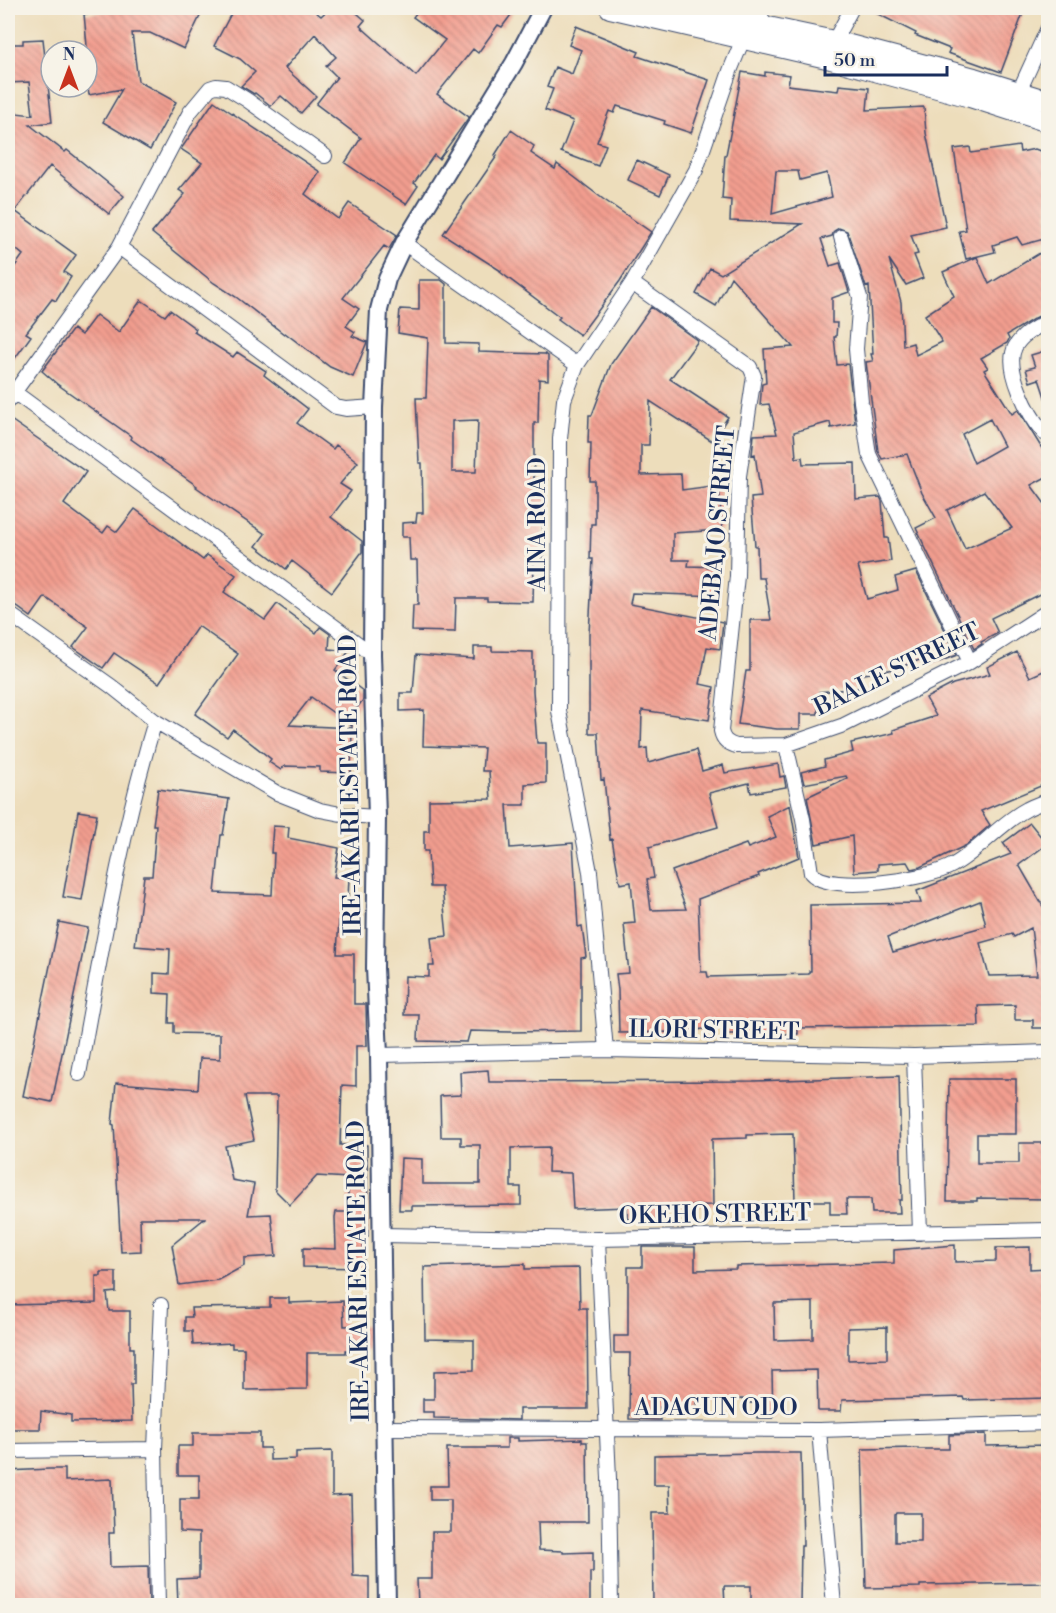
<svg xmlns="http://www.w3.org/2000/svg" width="1056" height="1613" font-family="'Libre Bodoni',serif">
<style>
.building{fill:url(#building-back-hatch);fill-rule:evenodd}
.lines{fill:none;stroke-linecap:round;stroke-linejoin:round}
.minor-casing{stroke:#3a496c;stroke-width:16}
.tertiary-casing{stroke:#3a496c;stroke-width:20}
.primary-casing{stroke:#3a496c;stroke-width:22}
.minor{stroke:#fff;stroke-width:14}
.tertiary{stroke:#fff;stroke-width:16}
.primary{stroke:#fff;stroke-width:20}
.labels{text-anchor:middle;stroke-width:6;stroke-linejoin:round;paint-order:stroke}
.street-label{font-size:24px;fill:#1b2f5e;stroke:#f7f3e8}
</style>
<defs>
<pattern id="building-back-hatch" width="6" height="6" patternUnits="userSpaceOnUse" patternTransform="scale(1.5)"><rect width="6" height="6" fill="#f39e8f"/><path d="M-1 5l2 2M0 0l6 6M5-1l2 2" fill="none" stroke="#c48178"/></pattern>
</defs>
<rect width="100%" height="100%" fill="#f7f3e8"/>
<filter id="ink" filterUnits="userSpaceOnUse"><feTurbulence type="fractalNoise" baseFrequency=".0167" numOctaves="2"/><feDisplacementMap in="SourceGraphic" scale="12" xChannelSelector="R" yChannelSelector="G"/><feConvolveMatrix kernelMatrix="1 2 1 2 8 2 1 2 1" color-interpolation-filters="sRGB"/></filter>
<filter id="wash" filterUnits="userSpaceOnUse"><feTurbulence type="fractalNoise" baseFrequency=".008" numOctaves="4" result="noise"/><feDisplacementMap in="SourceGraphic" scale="24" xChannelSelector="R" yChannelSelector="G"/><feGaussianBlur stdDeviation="1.35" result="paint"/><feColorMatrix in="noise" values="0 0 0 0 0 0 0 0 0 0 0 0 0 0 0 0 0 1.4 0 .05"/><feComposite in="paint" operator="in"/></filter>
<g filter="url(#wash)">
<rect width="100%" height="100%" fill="#edddbb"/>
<g id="blocks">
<path class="building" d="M133,8h71l-20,41 -34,-16h-18l6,48 38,21 -26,48 -47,-28 19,-33 -33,6 -2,-12v-37l-3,-32z
M234,8h77l10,8 9,-8h21l14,12 -5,6 56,50 29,-36 -32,-23 7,-9h96l-14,19 -4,-2 -20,28 -5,-4 -36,45 32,23 -30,42 -5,-4 -20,28 4,3 -12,18 -61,-41 16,-25 -45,-34 21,-27 -11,-11 10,-9 -21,-23 -30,34 31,28 -15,17 -20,-17 -10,10 -16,-13 -1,1 -13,-8 14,-14 -15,-13 -26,-13z
M866,8h159l-24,64 -53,-19 2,-4 -35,-14 1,-2z
M576,26l63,26 -2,4 72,24 -18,53 -27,-9 1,-3 -48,-15 -3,7 -5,-2 -12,31 9,3 -8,21 -37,-14 12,-31 -28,-11 8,-21 -6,-2 8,-20 17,7 9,-24 -12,-5z
M43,39l9,83 -22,3 35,27 2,-2 57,46 -15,18 -59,-48 -35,45 61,44 -12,17 7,5 -15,24 -4,-2 -26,34 5,3 -23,32v-92l15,-21 -12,-10h-3v-133l25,3 -4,-33 -21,1v-39h15v-4z
M742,72l23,4v-4l25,3 -2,10 50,6 1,-6 30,3 -2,22 57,-3 2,26 20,94 -35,8 7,19 -4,1 9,23 -17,7 -17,-26 12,43 2,44 10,-3 3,12 26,-13 -17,-27 29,-19 -11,-24 34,-15 12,27 59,-36v64l-13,6 -28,17 2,4 -2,4 -26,15 7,10 -4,2 28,44 6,-4 30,48v18l-17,9 17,23v82l-57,28 7,15 -17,9 1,2 -8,5 -58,-121 20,-10 -14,-25 -15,-39 -25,5 -4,-8 -12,-89 7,-1 -2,-7h2l-4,-68 -3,1 -19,-56 -8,-3 -5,3 -2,5 -11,3 9,27 10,-3 9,29 -17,6v25h5l-1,14h-2l3,28 11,-1 7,59 -24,5 -1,-6 -36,10 2,26 6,-1 1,7 52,-1 1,36 24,-2 2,4 3,37h3l3,23 -33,5 9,33 31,-9 -3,-13 21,-6 41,84 -29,11 -3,-8 -30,11 -37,6 1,13 -40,4 -1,22h-18v15h-23l-39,-5 8,-53h4v-51h21l-7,-42h-6l-1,-32h-2l-4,-48 10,-1 -6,-43 -3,1 2,-20 23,-1 -8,-30 -9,1 2,-21 4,-1 -2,-34 29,-2 -62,-70 -15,29 -20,-12 14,-26 11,6 81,-50 -72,-3 1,-21 -9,-1 3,-44h1zM776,171h22l2,9 27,-7 5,24 -60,17zM990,419l14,27 -30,17 -12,-29zM984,491l28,37 -47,21 -18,-39z
M214,101l106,71 -15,22 33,25 11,-16 48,32 -8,14 -5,-3 -41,52 16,11 -13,17 9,6 -3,4 15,6 -14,35 -23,-10 -45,-34 -1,1 -48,-37 -22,-14 -62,-50 33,-39 -6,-4 23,-27 -21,-14z
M511,130l23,16 -3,7 24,16 2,-5 46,35 48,33 -31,49 -40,54 -22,-16 2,-2 -60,-45 1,-1 -58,-37 54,-78 -2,-1z
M1019,146l1,6 15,-3 13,5v84l-26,7 -5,-8 -24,8 2,7 -29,7 -7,-28 7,-1 -12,-81 16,-2 1,6z
M637,160l32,15 -9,20 -32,-15z
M419,280h22l5,4v59l33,1v8l66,2 3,2v24l-9,-1 -1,44h-4v56l13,1 -2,32h-2v47h-9l-1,43 -46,-1v-3h-31l-1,34 -43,-1 1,-26h5l-1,-45h-7l-1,-23h-7v-14l14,-1 1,-9h6l-1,-50h-3l-3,-65h10l2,-60 -30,-5 2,-24 19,1zM478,420l-2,52h-24v-51z
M141,300l24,16 5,-6 26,19 -2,3 39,25 4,-5 29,19 -2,4 44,34 -11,14 36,26 3,-4 22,17 -18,22 11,7 -20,26 31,24v11l-30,40 -40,-31 -6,8 -30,-23 9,-12 -69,-47 1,-1 -66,-47 1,-2 -75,-53 -15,-13 31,-42 8,6 15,-20 23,17z
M651,307l47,34 -28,38 58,38 -16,24 -62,-40 -1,44h-8v30l40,-1 1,16 37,-5 3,45 -49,3v27h16l-1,6 32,1v29l-88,-3 -2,11 93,18 -3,27 -13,-2 -7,37 14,3 -5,33 -67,-10 -1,39 6,-1 1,15 48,-13 6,21 21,-6 2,8 53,-9 2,13 4,-1 2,11 -35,6 -2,-10 -40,10 9,34 -69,20 5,31 -7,1 4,31 35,-1 -14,-38 74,-27 2,4 28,-11 -9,-21 23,-11 9,52 -41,17 1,2 -61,23 3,73h6l1,5 101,-3v-3h2l-1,-66 111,-2 -4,-12 94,-37 -8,-11 27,-20 17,21 -28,21 29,50v113h-15v-8h-18v-15l-37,1 1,20 -181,2v6h-76v-7l-45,5 -58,1 -1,-43 -2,-16 13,-1 -5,-49 11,-1 -4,-41 -11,2 -8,-45 -2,1 -6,-61 -3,1 -3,-47h-9v-99l4,-75h-3l1,-35h4v-43h-5l1,-38h-3l1,-28h3l19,-51zM980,901l6,25 -93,26 -5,-15zM1031,928l6,47 -48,1 -9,-33 32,-9 2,3z
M1048,350v49l-2,1 -7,-21 -9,3 -4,-13 9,-2 -4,-12z
M8,418l78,54 -22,32 39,29 5,-7 9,6 18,-23 68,51 4,-5 29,20 -12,17 41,28 12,-16 39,29 4,-6 10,7 -1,15 20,2 -14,19 28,21v9l-11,14v12l-41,-29 -22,28 63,3 -1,45 -31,-1v-5l-36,-1 -3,4 -12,-8 2,-3 -38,-30 -6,8 -32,-23 43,-60 -40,-28 -39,57 -45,-30 -11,15 -30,-21 15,-20 -43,-30 -14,20 -23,-17v-141l5,-7 -5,-4z
M474,647h18v4l41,1v39l4,52h9v40l-21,1v21h-18l3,43 63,-5 5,84 4,-1 4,31 -5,1v73l-72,1 -39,-1 -3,11 -49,-1 1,-26h-15l1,-39 24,1v-11h5l-3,-28 16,-2 -5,-49h-12l-2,-36h-4v-20h5v-31l62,-1 -2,-28h-7l2,-23 -61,-2 1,-36 -24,1v-18h13l3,-38 58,4z
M1017,652l13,25 18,-8v114l-67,28 9,14 -23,20 -47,22 -9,2 -4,-7 -29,2v6l-24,2 -2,-36 -36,8 -9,-47 40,-19 -1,-2 -42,8 -3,-12 24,-6 -1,-6 29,-8 -2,-9 43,-10 -1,-3 43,-14 -10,-18 27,-14 37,-10 -3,-7z
M158,789l71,10 -6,36h-2l-6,58 57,2 2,-42h-3l2,-27 16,1 -1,11 51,10 -5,29 15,1 -2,41 -8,-1 -2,36h17v50h12l1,42h-11v40l-14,-1 -2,60h27l1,91h-5l1,32 -61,-1v-19l33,1 -1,-32 1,-5h12v-34l-31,-2 -27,29 -15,-15 2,-94h-32l9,44 -29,6 7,34 22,4 -6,31 23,-1 5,42 -32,2v8l-26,14 -39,5 -7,-40 33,-27h-65l1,33 -20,1 -7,-127 -2,-1 4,-41 82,6 2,-31 20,1v-25l-46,-1v-10h-5l1,-29 -16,-1v-20l15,1 1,-25 -35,-3 9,-70h8l4,-51h-3z
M78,811l19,3 -15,86 -19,-3z
M59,922l29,6 -36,174 -29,-6z
M488,1070l1,12 264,-1 146,-5 3,124h-3l1,13h-28l-1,-14h-25l1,15h-17v-13h-35l-2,-67 -46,1v3l-35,1 1,66 -50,1 1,14 -37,-1v-12l-54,2 -2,-36 -23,-1 1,-25 -38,1v39h10v18l-109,1v4h-13l2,-52 21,1v25h58v-39h-19v-8h-20l-1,-41 21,-1 -1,-23z
M949,1079h67v55h-39v29h42v-20h29v56l-71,-1v3h-30z
M955,1245v17l41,-1v-13l34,-1v22l18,-1v130l-84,2 -1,-3 -121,3 -1,11h-23l-1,-41 -45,1 1,47h-16l-1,-15h-13v-4l-46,2v6h-37v13l-31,-1 1,-66h-16v-17h14v-69h14v-20h53v23l41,-1v-3l158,-3v-13zM813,1302v37l-38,1 -1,-37zM887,1327v32l-39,1v-32z
M525,1264v5l54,-1 1,40h7l1,101h-69v11l-85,-2v-6h-11v-13h11v-28l40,-1v-30l-49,-1 -1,-72z
M101,1272h15v20l-9,1 2,18h21v37h4v36h-3l1,37 -61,1v-7l-30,-4 -1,18h-32v-124l88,-2v-27h5z
M270,1298h19v5l54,-2 1,25 23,-1 1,25h-22v3h-39v36l-63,1v-42h-12v-5l-39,2 -1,-14h-7v-14h7l-1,-9 79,-1z
M193,1433h67v15h10v12l26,-1v-7l36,-1v45l19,-1 2,81 16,1v27l-191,1 -1,-26 22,-1v-45l-19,-1v-33h19v-24h-21v-29h15z
M986,1434v12l62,-1v138l-128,2v2l-54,1 -4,-139 56,-1v1h31v-14zM896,1513h25v29h-26v-27z
M507,1438h11v3l64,-2v3h5l1,80h-50l1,28 24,1v2l30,-1v20h-3v33h-172l-1,-26h15v-47h19v-32h-21v-14h18l-1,-38h60z
M757,1453h44l2,93h-2l-1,59h-49v-19h-27l1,19h-72l-1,-92h18l-1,-28h-15v-30z
M49,1469h16v12l47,-2 2,54h-5l1,34 38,-1 1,39h-141v-134z"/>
</g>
</g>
<g filter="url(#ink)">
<use href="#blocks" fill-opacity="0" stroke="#3a496c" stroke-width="1.5"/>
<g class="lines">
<g class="minor-casing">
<path id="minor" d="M756,25l8,-17
M834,41l18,-33
M1016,98l32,-70
M841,237l19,60 -4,52 5,53 8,52 101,208
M404,243l173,122
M119,247l217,160 10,2 28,-2
M632,283l118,84 4,9 -15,100 -2,100 -16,155c2,9 6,12 15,15l50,-1 58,-20 126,-63 78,-51
M14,392l358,262
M8,401l111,-154 71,-135 20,-24 6,-2 10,1 21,13 78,56
M1044,433c-15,-17 -40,-64 -29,-86 7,-13 22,-20 33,-26
M8,613l103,73 44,35 122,72 43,17 26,5 31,2
M786,745l17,74 8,54c19,22 119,6 142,-8 27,-15 47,-42 74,-56 7,-4 15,-6 21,-9
M606,1050l-16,-178 -31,-161 1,-272 4,-39 13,-35 55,-82 64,-113 34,-99 13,-32
M379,1055l227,-5 308,6 134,-4
M914,1056l6,177
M79,1074c22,-119 41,-238 76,-353
M382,1235l216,4 450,-9
M598,1239l11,239 2,128
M383,1428l436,2 229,-7
M819,1430l15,176
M8,1451l147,-2
M158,1606l-3,-157 6,-144"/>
</g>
<g class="tertiary-casing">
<path id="tertiary" d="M387,1606l-8,-551 -4,-87 2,-151 -5,-163 2,-247 5,-97 8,-31 17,-36 110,-180 29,-55"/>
</g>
<g class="primary-casing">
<path id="primary" d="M610,8l221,51 139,38 78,25
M679,8l155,33 140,37 74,23"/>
</g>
<use href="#minor" class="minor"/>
<use href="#tertiary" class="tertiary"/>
<use href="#primary" class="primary"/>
</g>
</g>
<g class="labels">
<g class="street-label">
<text transform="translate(537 524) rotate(-90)" y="8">AINA ROAD</text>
<text transform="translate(717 533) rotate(-85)" y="8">ADEBAJO STREET</text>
<text transform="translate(897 669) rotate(-26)" y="8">BAALE STREET</text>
<text transform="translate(350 785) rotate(-91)" y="8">IRE-AKARI ESTATE ROAD</text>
<text transform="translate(714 1030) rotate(1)" y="8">ILORI STREET</text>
<text transform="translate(715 1214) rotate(-1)" y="8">OKEHO STREET</text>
<text transform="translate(358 1271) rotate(-91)" y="8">IRE-AKARI ESTATE ROAD</text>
<text x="716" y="1415">ADAGUN ODO</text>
</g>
</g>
<rect width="1056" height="1613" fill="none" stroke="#f7f3e8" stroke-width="30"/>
<g transform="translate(69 69)"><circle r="28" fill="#f7f3e8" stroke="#9fa5b1" stroke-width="1.5"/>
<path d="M0-4.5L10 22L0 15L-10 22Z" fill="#c8321e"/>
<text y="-9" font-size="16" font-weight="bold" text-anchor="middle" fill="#1b2f5e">N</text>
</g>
<path d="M825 66v9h122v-9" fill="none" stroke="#1b2f5e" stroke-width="3"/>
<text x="834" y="66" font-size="18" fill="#1b2f5e" stroke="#f7f3e8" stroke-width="4.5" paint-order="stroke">50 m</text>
</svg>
